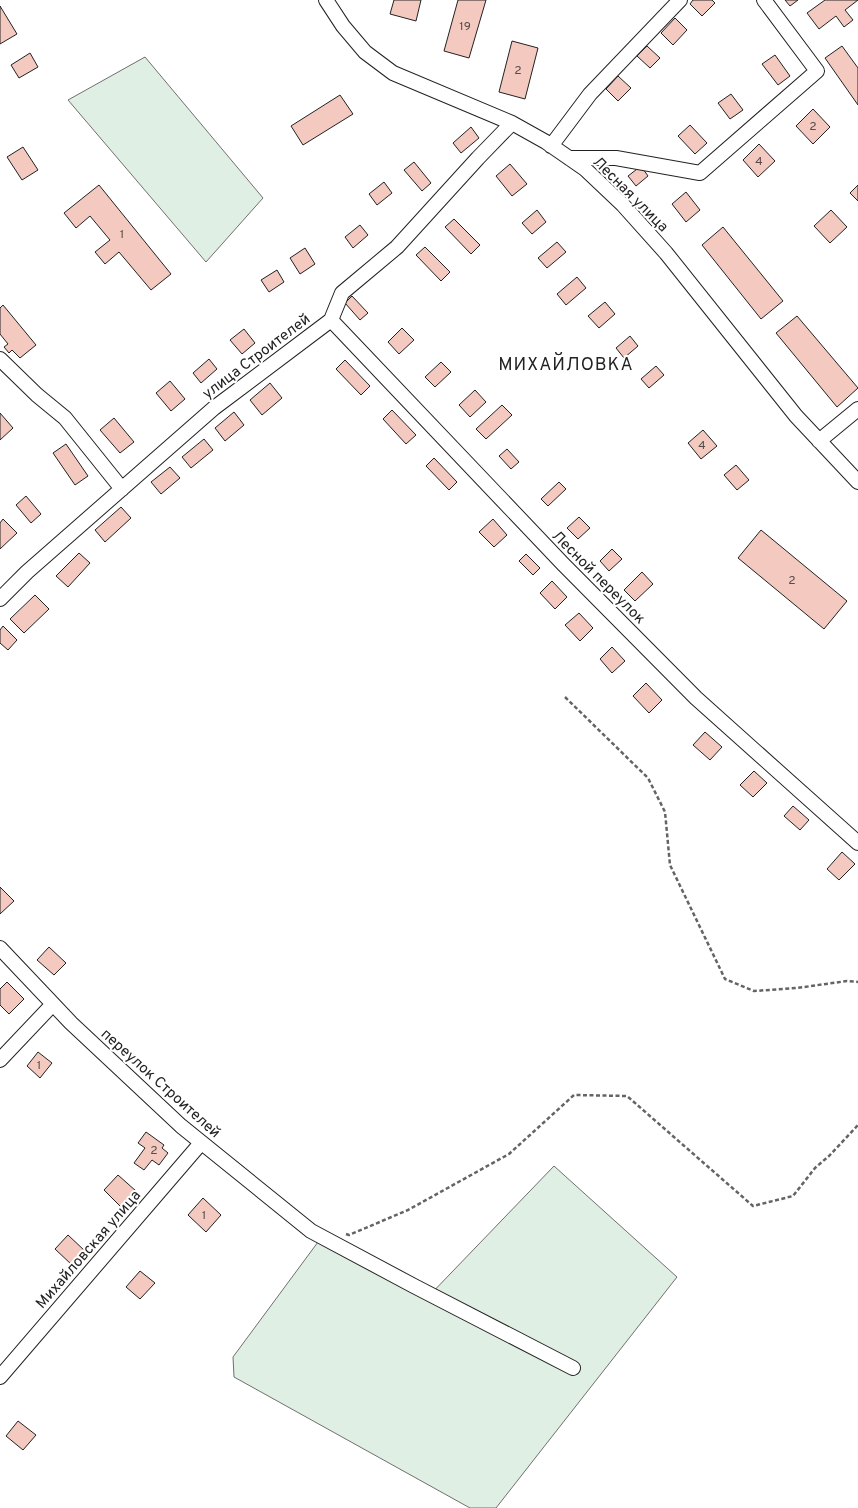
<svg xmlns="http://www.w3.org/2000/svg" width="858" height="1508" font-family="Overpass,sans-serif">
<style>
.green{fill:#e0efe3;stroke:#6f6f6f}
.building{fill:#f3c9c0;stroke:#222}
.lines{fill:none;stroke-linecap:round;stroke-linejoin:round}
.minor-casing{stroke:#222;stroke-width:16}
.path{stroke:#646464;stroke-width:2.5;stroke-dasharray:4 2.5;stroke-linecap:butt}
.minor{stroke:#fff;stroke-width:14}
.labels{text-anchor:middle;stroke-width:4;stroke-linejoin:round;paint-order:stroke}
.number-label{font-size:12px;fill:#564c4a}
.street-label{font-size:15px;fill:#222;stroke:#fff}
.quarter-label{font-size:18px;letter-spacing:1px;fill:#222;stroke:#fff}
</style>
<rect width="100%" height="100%" fill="#fff"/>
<path class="green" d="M145,57l118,141 -57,64 -138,-162z
M554,1166l123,111 -181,231h-26l-236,-131 -1,-20 85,-115 108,57z"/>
<path class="building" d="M394,0h27l-5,21 -26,-7z
M458,0h28l-17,58 -25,-7z
M693,0h19l3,3 -13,13 -12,-12z
M785,0h13l-8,6z
M825,0h33l-13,10 8,10 -9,7 -8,-11 -17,13 -12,-16z
M0,6l17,28 -17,10z
M675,18l12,12 -14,15 -12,-12z
M512,41l26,7 -13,51 -26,-7z
M647,46l13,12 -10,10 -13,-12z
M842,46l16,22v37l-33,-47z
M30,53l8,14 -19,11 -8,-13z
M775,55l15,21 -12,9 -16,-21z
M618,76l13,12 -13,13 -12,-12z
M731,94l12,16 -13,9 -12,-16z
M340,95l13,19 -50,31 -12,-19z
M813,109l17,18 -17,17 -17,-18z
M690,125l17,18 -12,11 -17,-18z
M471,127l8,11 -18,15 -8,-10z
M759,144l16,17 -17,16 -15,-17z
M23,147l15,23 -16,10 -15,-23z
M414,162l17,21 -9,8 -18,-21z
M510,164l17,20 -15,12 -16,-20z
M641,166l7,10 -12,10 -8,-10z
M384,182l8,11 -15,12 -8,-11z
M99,185l72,89 -20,16 -32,-38 -14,12 -10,-12 15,-12 -20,-24 -14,12 -12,-15z
M858,185v16l-8,-8z
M686,192l14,18 -14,12 -14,-18z
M537,210l9,12 -14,12 -10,-11z
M831,210l16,17 -17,16 -16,-17z
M454,219l26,26 -9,9 -26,-27z
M360,225l8,10 -15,13 -8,-11z
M723,227l60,74 -22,18 -59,-74z
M557,242l9,10 -19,16 -9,-10z
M425,247l25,25 -9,9 -25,-26z
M305,248l10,16 -15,10 -10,-16z
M277,270l7,12 -15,10 -8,-12z
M577,277l9,11 -20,17 -9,-11z
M352,296l16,17 -8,7 -15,-17z
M605,302l10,12 -16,14 -11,-12z
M3,305l33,40 -16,13 -8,-8 -3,3 -5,-6 4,-3 -8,-10v-26z
M797,316l61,72 -21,19 -61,-74z
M402,328l12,12 -15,14 -11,-12z
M244,329l11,14 -13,11 -12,-14z
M630,336l8,10 -14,12 -8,-10z
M209,359l8,10 -16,14 -8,-10z
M345,360l25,26 -9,9 -25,-26z
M441,362l10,10 -16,15 -10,-10z
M656,366l8,9 -15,13 -8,-9z
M170,381l15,18 -14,12 -15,-18z
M270,383l12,15 -20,17 -12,-15z
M475,390l11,12 -16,15 -11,-12z
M502,405l10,10 -26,24 -10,-10z
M392,410l24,25 -10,9 -23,-25z
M234,412l10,13 -19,16 -10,-13z
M0,413l13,15 -13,12z
M114,418l20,24 -14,11 -20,-23z
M703,430l14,16 -16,13 -13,-16z
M204,439l9,11 -22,18 -9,-11z
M66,444l22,32 -13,9 -22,-32z
M507,449l12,13 -8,7 -12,-13z
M434,458l23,24 -8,8 -23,-24z
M736,465l13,15 -12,10 -13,-15z
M170,467l10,11 -19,16 -10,-12z
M559,482l7,7 -18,17 -7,-7z
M26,496l15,18 -10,9 -15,-18z
M121,507l10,11 -26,24 -10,-12z
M579,517l11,11 -12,11 -11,-11z
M3,519l14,14 -17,16v-26z
M493,519l14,16 -13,12 -15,-15z
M761,530l86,71 -23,28 -86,-71z
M612,549l10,10 -13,12 -9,-10z
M79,553l11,10 -22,24 -12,-11z
M526,554l14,14 -7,7 -14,-14z
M642,572l11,12 -18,17 -11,-11z
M552,581l15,16 -12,12 -15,-16z
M35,595l14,14 -25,24 -14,-14z
M579,613l14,15 -13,13 -15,-16z
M3,626l14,14 -9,10 -8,-7v-13z
M612,647l13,14 -13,12 -12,-14z
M646,683l16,17 -13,13 -16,-17z
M705,732l17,15 -12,13 -17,-15z
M754,771l13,12 -14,14 -13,-12z
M793,806l16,14 -9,10 -16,-14z
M842,852l13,12 -16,16 -12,-11z
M0,887l14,14 -14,13z
M49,947l17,16 -12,12 -17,-15z
M7,982l17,17 -15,15 -9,-9v-16z
M38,1052l14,11 -12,15 -13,-12z
M146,1132l18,13 -2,3 6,5 -9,12 -7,-5 -8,10 -10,-7 11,-15 -7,-5z
M118,1175l18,16 -15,16 -17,-17z
M203,1198l18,17 -15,17 -18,-17z
M68,1235l17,16 -13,14 -17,-16z
M140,1271l15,12 -15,16 -14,-12z
M18,1421l18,14 -13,15 -17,-14z"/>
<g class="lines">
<g class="minor-casing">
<path id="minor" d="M326,0l17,26 22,26 28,21 119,50 34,19 39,27 38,36 43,48 130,163 62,66
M551,146l39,-52 90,-94
M569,158h47l84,15 117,-102 -53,-71
M331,320l232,244 133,134 162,145
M0,359l37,36 28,23 57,71
M819,441l39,-32
M0,599l27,-27 187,-164 117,-88 11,-27 55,-46 81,-89 34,-35
M0,948l71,75 110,103 130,105 103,55 159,82
M0,1060l53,-56
M0,1377l201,-234"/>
</g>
<path class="path" d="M565,697l83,81 17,34 5,53 55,114 29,12 43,-3 50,-7 11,1
M346,1234l3,1 59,-25 101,-56 65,-59 53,1 126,110 40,-10 22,-28 14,-12 29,-31"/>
<use href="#minor" class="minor"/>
</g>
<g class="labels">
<g class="number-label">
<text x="465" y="30">19</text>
<text x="518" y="74">2</text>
<text x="813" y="130">2</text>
<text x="759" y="165">4</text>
<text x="122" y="238">1</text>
<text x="702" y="449">4</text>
<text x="792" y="584">2</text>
<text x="39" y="1069">1</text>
<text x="154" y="1154">2</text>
<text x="204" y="1219">1</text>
</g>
<g class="street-label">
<text transform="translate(631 194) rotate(45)" y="5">Лесная улица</text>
<text transform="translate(256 356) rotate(-37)" y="5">улица Строителей</text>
<text transform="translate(599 577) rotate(45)" y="5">Лесной переулок</text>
<text transform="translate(161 1083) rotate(42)" y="5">переулок Строителей</text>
<text transform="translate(88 1249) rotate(-49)" y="5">Михайловская улица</text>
</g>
<g class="quarter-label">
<text x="566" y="370">МИХАЙЛОВКА</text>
</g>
</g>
</svg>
